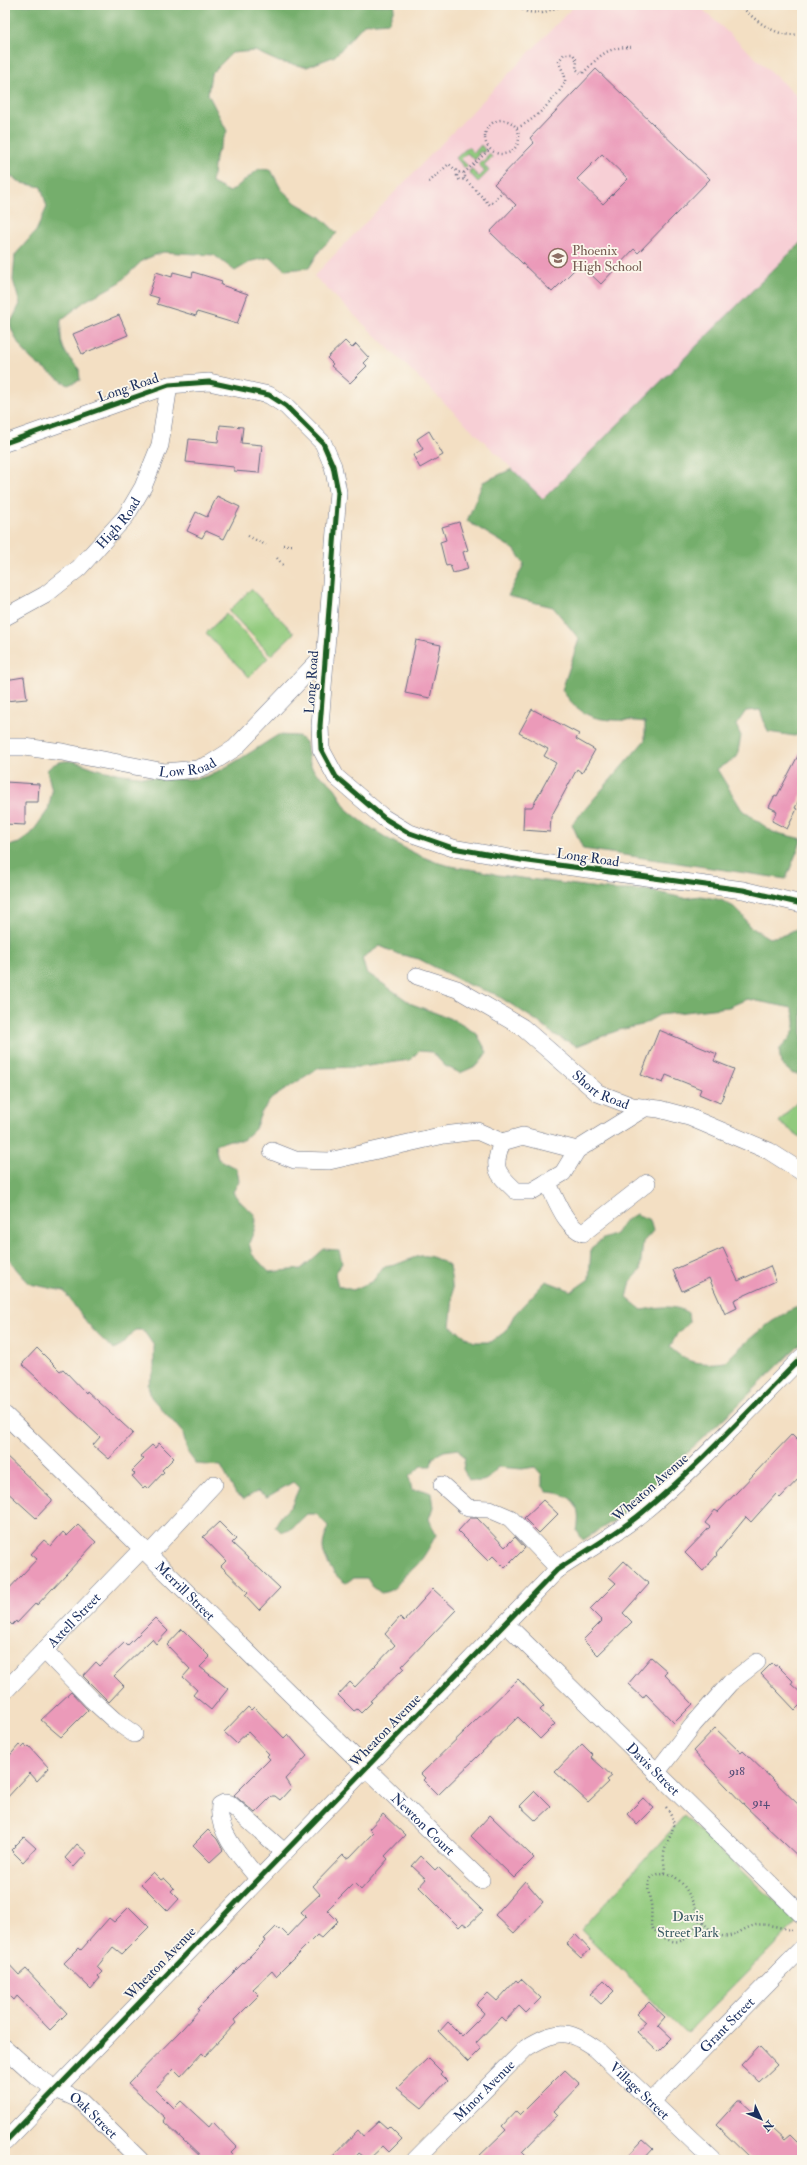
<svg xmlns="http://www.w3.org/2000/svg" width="807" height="2165" font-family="'IM FELL Double Pica',serif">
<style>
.built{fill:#f7cfd5}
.green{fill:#91ca7d;stroke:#567c6e}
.forest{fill:#74ae6c;stroke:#486e65}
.building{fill:#eb9ab9;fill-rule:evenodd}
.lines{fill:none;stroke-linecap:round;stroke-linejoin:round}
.minor-casing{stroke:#676d81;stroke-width:18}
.path{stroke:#676d81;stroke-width:2.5;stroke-dasharray:1 3;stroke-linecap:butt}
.minor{stroke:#fff;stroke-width:17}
.cycleway-casing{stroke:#fbf7ec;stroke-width:8}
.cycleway{stroke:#1b5e20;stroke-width:5}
.labels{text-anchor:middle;stroke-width:3.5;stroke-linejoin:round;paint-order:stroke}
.number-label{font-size:12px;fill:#4f4a75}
.education-label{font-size:14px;fill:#785e54;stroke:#fbf7ec;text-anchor:start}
.street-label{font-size:14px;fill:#1b2f5e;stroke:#fbf7ec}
.park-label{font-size:14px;fill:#3e5e67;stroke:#fbf7ec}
</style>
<rect width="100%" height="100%" fill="#fbf7ec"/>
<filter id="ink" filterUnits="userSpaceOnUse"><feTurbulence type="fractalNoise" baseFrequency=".025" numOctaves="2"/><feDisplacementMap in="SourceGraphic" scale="8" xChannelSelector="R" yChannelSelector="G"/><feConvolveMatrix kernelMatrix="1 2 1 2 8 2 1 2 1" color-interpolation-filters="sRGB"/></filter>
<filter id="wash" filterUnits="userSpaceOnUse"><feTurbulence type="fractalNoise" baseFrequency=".012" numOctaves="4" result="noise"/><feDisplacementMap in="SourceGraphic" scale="16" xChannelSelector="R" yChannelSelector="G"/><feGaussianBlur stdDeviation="0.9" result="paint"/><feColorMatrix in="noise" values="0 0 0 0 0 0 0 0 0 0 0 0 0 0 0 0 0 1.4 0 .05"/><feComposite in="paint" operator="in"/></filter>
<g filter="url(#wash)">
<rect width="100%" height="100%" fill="#f3dfc3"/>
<path class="built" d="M598,5h100l100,92 4,-3v147l-259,258 -229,-223 258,-268z"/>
<path class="green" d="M481,145l4,5 -2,3 -3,-2 -5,9 -8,-7 -6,6 7,7 -3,2 -9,-10 12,-11 6,6z
M489,154l3,3 -8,8 5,6 -11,11 -9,-10 2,-3 8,8 6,-6 -7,-7 4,-4 2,2z
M251,589l43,44 -23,22 -42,-44z
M226,614l42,44 -19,19 -43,-44z
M798,1100l4,3v35l-23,-16z
M684,1816l113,106 -111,112 -105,-104z"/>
<path class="forest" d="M5,5h390l-6,17 -25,2 -29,32 -28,11 -28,-5 -24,-11 -23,2 -21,21 -3,20 19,37 -12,27 -3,25 18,9 29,-23 12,1 10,19 15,14 24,14 17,16 -17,17 -11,18 -24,2 -14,-13 -19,4 -17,10 -21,-16 -51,-3 -20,8 -24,23 -34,18 -24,19c-1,25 1,31 18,49l1,11 -12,5c-27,-18 -48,-28 -58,-61l10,-20 -7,-24 2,-25 21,-24 11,-24 -6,-20 -19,-4 -14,-8 -3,-14z
M802,241v491l-7,4 -27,-4 -8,-22 -14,1 -10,14 5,11 -4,21 -20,12 25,41 31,22 29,7 -16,40 -203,-30 -11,-25 73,-84v-18c-39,-5 -57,6 -83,-32l17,-51 -26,-32 -45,-11 16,-32 -9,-14 -48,-29 16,-39 29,-13 31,30z
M278,735l20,1 8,6c2,7 1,14 4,21 3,11 16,15 23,23 7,7 9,19 16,25 22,19 57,40 84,50 21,8 43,7 65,14l117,15h32l37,8 17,-2 20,4 13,7 9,9 6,10 20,12 15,-3 18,-9v148h-9l-12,-10 -2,-14c15,-16 20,-21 13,-42l-45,-9 -18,8 -70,8 -17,10 -23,5 -42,16 -24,-12 -16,-13 -42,-27 -26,-9 -50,-26 -21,-5 -18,-8 -18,12 4,14 46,32 42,16 23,14 10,18 -9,13 -18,8 -15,-7 -13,-14 -13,-1 -9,9 -49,7 -43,1 -47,31 -10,14 -6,16 -12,11h-13l-15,5 3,14 19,10 2,12 -6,11c15,25 33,14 16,51l3,11 17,18 32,-3 23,-20 15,1 3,13 -7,11 3,12 15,4 20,-9 10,-14c30,-3 35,-23 66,-1 5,22 4,37 1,60l24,16h17l15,-11 8,-16 32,-34 26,10 17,-12 2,-31 12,-9 12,-5 8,-12 13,-8 14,6 3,11 -10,11 -3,29 -9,10 -4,17 15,12c15,-3 33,-6 46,3l1,9 -12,12 -7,13c16,17 33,18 55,15 21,-21 49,-46 77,-57v37l-65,64 -122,114 -32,20 -6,-9c5,-25 -3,-38 -30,-39l-5,-7v-10l-7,-8 -13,2 -24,-2c-10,12 -12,17 -29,13l-6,-11 2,-11 -7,-9 -14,2 -11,6 -2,9h-10l-12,11 3,13h11l8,3 2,14 -4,12 7,16c-6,11 -12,23 -21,32 -3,3 -7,5 -10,8 -9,10 -8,15 -24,18l-9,-7 -5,-8h-14l-7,5c-11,-5 -23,-24 -23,-36 0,-7 4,-15 5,-21l-12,-12h-9l-15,14 -11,4 -6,-6 6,-10 10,-10 8,-18 -6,-6 -26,15 -9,-6 -14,8 -8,-5 -15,-28 -25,-2 -8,-11 -5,-20 -32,-36 -3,-12 6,-13v-26l-11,-16h-8l-12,14 -9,5c-22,-16 -34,-36 -50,-58l-34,-7 -13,-14 -12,-17v-406l14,-4 12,-9 17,-24 4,-19 -5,-21c6,-6 10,-8 18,-9 13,-1 24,6 36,9 22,5 82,13 103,7 22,-7 54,-30 74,-42z"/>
<g id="blocks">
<path class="building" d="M596,69l114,110 -72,74 -4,-4 -33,35 -21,-20 -28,28 -62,-60 26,-27 -22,-21 40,-41 -4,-5zM602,154l26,25 -25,25 -26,-25z
M156,272l16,5 1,-5 19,5 1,-5 29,9 -1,4 27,9 -11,30 -40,-12 -1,4 -39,-12 2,-6 -10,-3z
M119,315l9,20 -46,19 -9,-20z
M345,341l7,7 4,-4 13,14 -5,5 3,3 -17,17 -19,-17 2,-2 -6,-6z
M220,425l23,2 -2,16 21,2 -3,28 -25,-2v-4l-48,-5 3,-23 29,3z
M429,431l14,24 -23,13 -7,-13 10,-6 -6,-10z
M217,496l23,11 -16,32 -18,-8 -4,7 -15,-7 9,-19 11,5z
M459,522l9,28 -5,2 5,17 -15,4 -3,-8 -4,1 -6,-24 6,-2 -4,-13z
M416,640l25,5 -11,53 -25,-5z
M24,677l3,22 -22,2v-21z
M532,709l47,25 -3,5 19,11 -13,23 -5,-4 -26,48 -1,15 -27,-2 1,-23h8l24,-44 -12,-7 4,-7 -29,-16z
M802,748v46l-7,14 2,1 -10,20 -15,-8 5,-10 -8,-4 6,-12 2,1z
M5,782l34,2 -1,18h-13v23l-20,-1z
M659,1030l58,24 -3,7 20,8 -14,34 -21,-9 2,-5 -35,-14 -3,8 -22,-8z
M723,1248l15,33 32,-15 6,15 -42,19 3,8 -12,6 -16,-36 -27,13 -9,-21z
M37,1348l23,23 3,-2 23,24 1,-2 46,42 -24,26 -16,-14 7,-8 -78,-73z
M792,1434l10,10v31l-22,23 -4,-4 -25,28 -5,-5 -30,37 1,1 -14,16 -18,-18 25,-26 -5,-4 10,-13 3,2z
M159,1443l15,15 -12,12 2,2 -16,17 -3,-3 -2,2 -11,-12 3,-2 -3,-3 12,-12 -4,-3 12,-11 3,3z
M5,1455l47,44v2l-16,17 -31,-28z
M543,1500l15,14 -19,19 -15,-15z
M470,1518h7l28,29 10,-10 10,11 -20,20 -12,-12 -5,5 -30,-30z
M219,1522l17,17 -4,4 48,45 -21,22 -14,-15 3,-3 -27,-26 5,-5 -23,-24z
M78,1525l18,17 -59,63 -1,-2 -19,20 -1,-2 -4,4 -7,-7v-25l32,-34 -6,-5 13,-14 7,6 12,-14 4,4z
M624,1561l25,23 -26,29 9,9 -34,33 -15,-15 19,-19 -12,-12 26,-26 -7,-6z
M433,1589l23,21 -54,56 2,2 -34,33 2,1 -11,11 -4,-4 -3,2 -16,-16 12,-13 5,5 40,-42 -10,-11 15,-17 4,4z
M155,1618l13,13 -12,13 -4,-5 -38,37 10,10 -15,16 -26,-26 13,-14 4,4 24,-23 3,3z
M182,1629l28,28 -10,10 28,22 -17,21 -18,-15 4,-5 -14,-13 7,-8 -23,-24z
M651,1657l16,14 -3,3 29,30 -19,19 -28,-29 -3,4 -15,-14z
M772,1663l3,3 2,-1 16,16 -2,3 11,10v9l-7,7 -34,-36z
M518,1679l26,27 -4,4 15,14 -15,15 -22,-22 -80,78 -15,-15 2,-2 -4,-4z
M71,1692l17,18 -27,27 -20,-17z
M248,1707l3,3 3,-3 30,31 4,-4 19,22 -22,23 6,9 -11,12 -5,-4h-3l-17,17 -21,-18 36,-36 -3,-3 2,-2 -21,-22 -12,11 -12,-11z
M715,1728l26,25 2,-2 59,57v52l-57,-54 -52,-55z
M582,1744l11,11 -2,2 21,19 -5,4 2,2 -21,20 -33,-30z
M19,1745l3,3 3,-3 2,3 2,-2 20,22 -12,13 -7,-8 -25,27v-39z
M535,1791l16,16 -15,14 -16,-15z
M643,1798l11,10 -17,17 -10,-11z
M383,1814l22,21 -20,21 3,3 -27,31 -7,-7 -27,27 11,11 -17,17 -4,-3 -41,41 -4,-5 -19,18 6,6 -25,25 2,3 -31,33 -3,-3 -21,23 -7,-7 -19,20 19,19 7,-7 28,26 4,-5 24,25 -6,6 7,7h-34l-41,-39 2,-3 -37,-34 55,-56 16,-18 -2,-1 69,-69 -2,-1 12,-12 3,3 1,-2 8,8 18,-19 -5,-5 19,-18 -7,-8 30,-31 3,3 4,-1 23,-24 -4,-4z
M490,1815l44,43 -20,20 -43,-42z
M208,1830l9,9 6,11 -13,12 -17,-17z
M24,1837l12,11 -13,14 -12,-12z
M77,1844l10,9 -13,14 -9,-9z
M421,1856l14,14 3,-3 45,44 -16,15 -4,-3 -4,4 -40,-40 7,-8 -14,-13z
M153,1872l8,8 3,-2 10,10 -3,3 8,8 -11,12 -27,-27z
M525,1881l18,21 -29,31 -19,-18z
M129,1907l20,20 -27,27 -9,-7 -16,20 5,5 -4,4 2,2 -9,11 -27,-26 15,-15 2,2 28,-32 5,4z
M575,1934l15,16 -9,8 -15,-14z
M5,1960l14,15 7,-6 41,44 -17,17 -33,-34 -3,4 -9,-9z
M521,1979l20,19 -15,15 -7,-7 -14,15 -4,-4 -25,26 5,6 -13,13 -29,-30 9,-10 14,14 20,-20 2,-3 -8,-8 12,-12 9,8 19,-21 2,2z
M604,1981l10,10 -13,13 -11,-10z
M649,2002l16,15 -7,8 14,13 -14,14 -21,-20 9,-10 -9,-8z
M759,2046l18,19 -18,17 -18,-17z
M428,2058l14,14 -2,2 7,7 -25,27 -25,-20z
M565,2070l15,14 -26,27 4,4 -36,37 8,8h-55l31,-30 -4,-4 14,-15 4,4z
M738,2101h3l43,39 6,-5 12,12v13h-50l-36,-35z
M379,2121l8,7 2,-2 13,13 -13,13 -6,-6 -15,14 -9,-7 -6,7h-24l29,-30 5,6z
M643,2140l10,9 -10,11h-19z"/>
</g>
</g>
<g filter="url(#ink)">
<use href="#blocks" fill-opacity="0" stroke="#676d81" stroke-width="1"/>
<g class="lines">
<g class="minor-casing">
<g id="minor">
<path d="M5,443l164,-58 40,-3 60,13 17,11 37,37 10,23 5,26 -18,234 1,23 15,28 48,41 23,14 46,16 68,12 222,30 59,14"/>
<path id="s1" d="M5,617l40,-22 34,-27 47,-52 17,-29 17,-42 9,-60"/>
<path id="s2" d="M5,747h19l38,5 103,20 32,-3 13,-5 25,-16 91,-95"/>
<path id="s3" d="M417,976l40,13 65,38 76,66 34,13 27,3 30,8 80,34 33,21"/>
<path d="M577,1150l-54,-14 -21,6c-10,28 -6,30 14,49h16l31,-18 14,-23 69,-43"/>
<path d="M272,1151l23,9 34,1 115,-26 33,-4 25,11"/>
<path d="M547,1182c9,16 18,45 36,51l64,-50"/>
<path id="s4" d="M5,1415c160,154 316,311 476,465"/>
<path d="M442,1485l26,23 21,1 21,9 49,51"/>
<path d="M149,1554l65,-70"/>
<path id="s5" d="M505,1623l297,292"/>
<path d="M44,1650l48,50 22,20 20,14"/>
<path id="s6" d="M5,1691l138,-143"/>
<path d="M656,1773l37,-48 37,-42 27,-21"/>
<path d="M258,1878c-15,-18 -42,-46 -38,-73l4,-2 6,1 54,48"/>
<path id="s7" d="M5,2048l31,28 20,13 22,10 62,61"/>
<path id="s8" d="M652,2101l150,-153"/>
<path d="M5,2142l552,-572c28,-19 60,-36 86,-58 57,-47 107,-103 159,-155"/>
<path id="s9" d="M415,2160l111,-112c30,-18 41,-20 70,1l117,111"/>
</g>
</g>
<path class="path" d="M516,5l11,7 15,1 22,-8
M740,5c14,15 40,36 62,28
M485 137a17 17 0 1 1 34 0a17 17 0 1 1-34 0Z
M517,127c12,-1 45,-34 48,-46 1,-7 -5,-13 -6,-20l5,-7h9l4,7 -1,8 6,5c17,-17 23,-27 49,-27
M457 176a4 4 0 1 1 8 0a4 4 0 1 1-8 0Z
M464,173l26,-24
M464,178l26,27 12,-13
M429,182l20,-18 10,9
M248,536l18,9
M283,545h9
M277,558l6,7
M666,1807c16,20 1,28 -2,47 -1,6 1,13 1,19 -22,1 -17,17 -14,31 1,8 0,16 0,23 9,9 23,21 37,10 5,-5 8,-14 13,-19
M665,1873c28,6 26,44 48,59 18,12 27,-4 43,-7 11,-2 25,3 36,5"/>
<use href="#minor" class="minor"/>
<g class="cycleway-casing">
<path id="cycleway" d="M5,443l164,-58 40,-3 60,13 17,11 37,37 10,23 5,26 -18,234 1,23 15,28 48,41 23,14 46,16 68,12 222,30 59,14
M5,2142l552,-572c28,-19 60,-36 86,-58 57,-47 107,-103 159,-155"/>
</g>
<use href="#cycleway" class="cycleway"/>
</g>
</g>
<defs>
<g id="school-ring" transform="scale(1)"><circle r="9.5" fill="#fbf7ec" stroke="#8d6e63" stroke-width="1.5"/><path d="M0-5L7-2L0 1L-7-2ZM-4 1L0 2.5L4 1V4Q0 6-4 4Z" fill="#8d6e63"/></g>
</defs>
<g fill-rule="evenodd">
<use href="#school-ring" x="558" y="258"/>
</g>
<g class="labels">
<g class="number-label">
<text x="737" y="1775">918</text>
<text x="761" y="1806">914</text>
</g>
<g class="education-label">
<text x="572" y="255">Phoenix<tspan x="572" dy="16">High School</tspan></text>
</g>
<g class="street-label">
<text transform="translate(128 387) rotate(-19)" y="5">Long Road</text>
<text dy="5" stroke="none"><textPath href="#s1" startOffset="149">High Road</textPath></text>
<text transform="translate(311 682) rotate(-86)" y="5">Long Road</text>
<text dy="5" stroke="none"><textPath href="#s2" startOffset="185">Low Road</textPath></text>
<text transform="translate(588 857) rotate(8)" y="5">Long Road</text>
<text dy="5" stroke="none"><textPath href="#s3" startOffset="219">Short Road</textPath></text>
<text transform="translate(650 1487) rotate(-41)" y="5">Wheaton Avenue</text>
<text dy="5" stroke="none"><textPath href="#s4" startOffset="252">Merrill Street</textPath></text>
<text dy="5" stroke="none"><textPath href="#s6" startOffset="99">Axtell Street</textPath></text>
<text transform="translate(385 1730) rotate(-46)" y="5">Wheaton Avenue</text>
<text dy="5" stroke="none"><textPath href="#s5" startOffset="208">Davis Street</textPath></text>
<text dy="5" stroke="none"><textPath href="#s4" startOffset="585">Newton Court</textPath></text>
<text transform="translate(160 1963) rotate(-46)" y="5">Wheaton Avenue</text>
<text dy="5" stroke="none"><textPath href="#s8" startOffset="107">Grant Street</textPath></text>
<text dy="5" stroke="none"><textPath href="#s9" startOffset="98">Minor Avenue</textPath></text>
<text dy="5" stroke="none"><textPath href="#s9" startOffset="295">Village Street</textPath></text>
<text dy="5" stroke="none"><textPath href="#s7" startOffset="112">Oak Street</textPath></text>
</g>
<g class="park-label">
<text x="688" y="1921">Davis<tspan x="688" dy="16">Street Park</tspan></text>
</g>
</g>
<rect width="807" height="2165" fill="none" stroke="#fbf7ec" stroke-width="20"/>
<g transform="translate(761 2119) rotate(134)" stroke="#fbf7ec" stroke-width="3" paint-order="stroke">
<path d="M0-3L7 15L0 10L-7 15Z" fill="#1b2f5e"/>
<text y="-6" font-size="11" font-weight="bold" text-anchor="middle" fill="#1b2f5e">N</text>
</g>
</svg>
